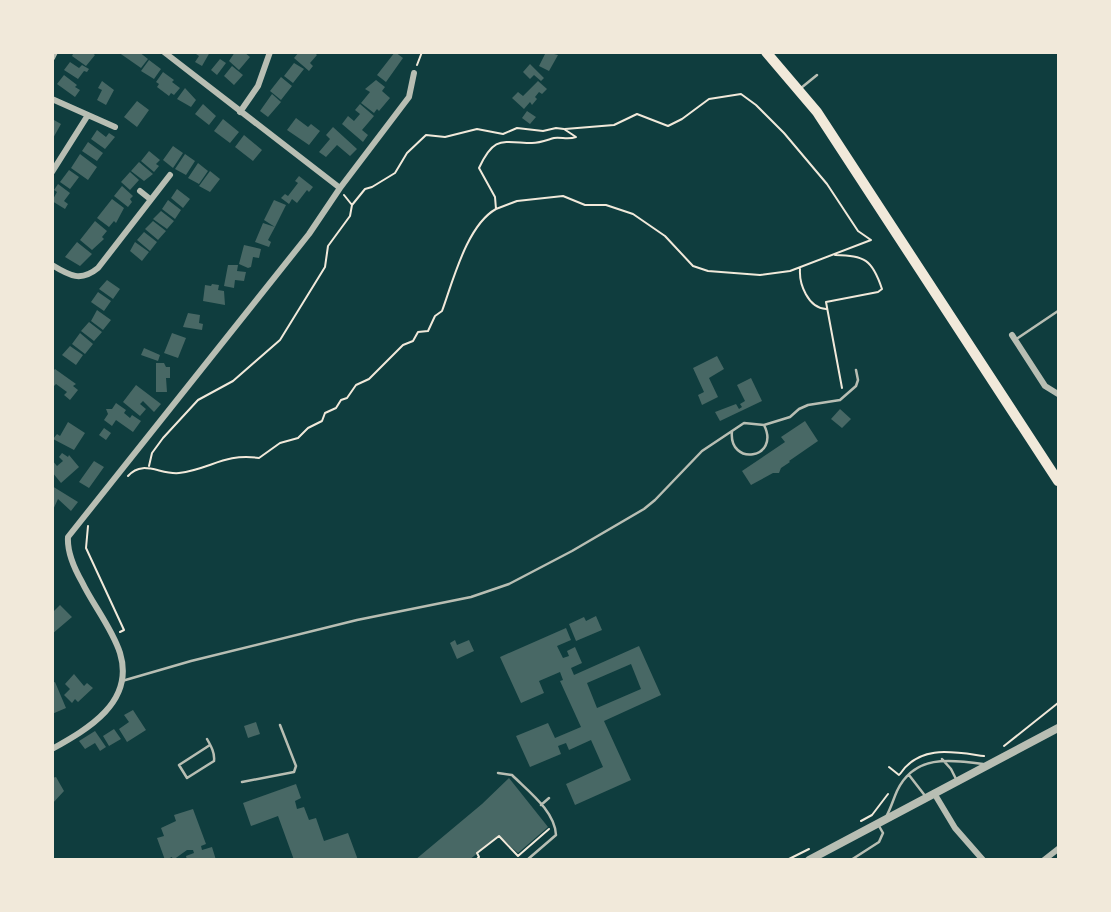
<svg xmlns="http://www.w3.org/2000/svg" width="1111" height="912" font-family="'IBM Plex Sans',sans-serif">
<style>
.building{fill:#486865;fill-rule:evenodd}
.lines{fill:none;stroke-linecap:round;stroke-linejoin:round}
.path{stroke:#f1e9da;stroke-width:2}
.service{stroke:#b8beb3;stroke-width:2.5}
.minor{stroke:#b8beb3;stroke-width:6}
.tertiary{stroke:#b8beb3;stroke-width:8}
.primary{stroke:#f1e9da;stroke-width:10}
</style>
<rect width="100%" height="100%" fill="#0f3d3e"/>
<path class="building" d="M74,52h17l4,3 -9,11 -14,-10z
M118,52h21l9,7 -7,9z
M193,52h17l-8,14 -7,-4 4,-6z
M235,52h9l6,5 -11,13 -10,-9z
M299,52h15l3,3 -7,8 3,3 -4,5 -15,-13z
M395,52l8,6 -17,24 -9,-7z
M546,52l12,3 -9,16 -10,-5z
M220,59l6,4 -9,12 -6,-5z
M149,60l12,9 -7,10 -13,-8z
M70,62l9,6 3,-3 7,4 -2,3 -3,-1 -6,8 -14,-9z
M294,63l10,6 -11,14 -9,-7z
M530,64l14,14 -3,3 -7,-6 -4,4 -7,-7z
M232,66l11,9 -9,10 -10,-9z
M163,72l11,8 -2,2 8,6 -6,7 -3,-2 -2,3 -12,-9 2,-3 -3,-2z
M64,75l13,10 -2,2 5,3 -5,7 -18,-13z
M281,77l11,9 -11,14 -11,-9z
M376,80l9,7 -3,4 8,7 -11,13 -2,-2 -3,4 -13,-10 9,-11 -5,-3z
M102,81l12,9 -8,15 -9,-5 5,-10 -4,-2z
M538,81l9,8 -5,5 -3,-2 -4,5 2,2 -5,6 -2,-3 -6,7 -12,-11 6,-6 5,4z
M185,88l11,12 -5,7 -14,-8z
M272,94l9,8 -13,15 -8,-6z
M137,101l12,9 -12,17 -13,-10z
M203,104l13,12 -7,9 -14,-11z
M360,104l14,12 -12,14 6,5 -5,7 -21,-18 6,-8 6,5 6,-7 -5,-4z
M527,111l9,6 -6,7 -8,-6z
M296,118l12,9 3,-3 9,7 -11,14 -22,-15z
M223,119l16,13 -9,11 -16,-12z
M54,120l7,4 -9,16v-16z
M333,127l24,22 -7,7 -13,-11 -11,12 -7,-5 11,-13 -4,-4z
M97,130l9,7 3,-4 6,4 -10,12 -14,-10z
M244,135l18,15 -9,11 -18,-14z
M88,142l15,11 -6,8 -15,-10z
M173,146l10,7 -10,15 -10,-8z
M149,151l11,9 -4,4 3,2 -5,6 -13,-11z
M80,154l17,13 -9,13 -17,-12z
M185,154l10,7 -9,14 -11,-6z
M139,162l14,12 -9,7 -13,-10z
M198,163l10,8 -9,13 -11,-6z
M69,170l10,7 -9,12 -10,-7z
M210,171l10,8 -10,13 -11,-6z
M130,172l9,8 -9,10 -9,-8z
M299,176l14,11 -4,5 -2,-2 -10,13 -5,-4 -3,5 -8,-6 4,-4 3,2 10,-13 -3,-2z
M58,184l12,9 -6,8 4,3 -3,5 -13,-8 5,-9 -3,-2z
M122,186l11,10 -3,3 2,3 -4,5 -14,-11z
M177,189l13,10 -7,9 -12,-10z
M112,199l12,9 -8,15 -2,-2 -5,6 -12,-9z
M168,200l13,10 -6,9 -13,-10z
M274,200l12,5 -11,22 -11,-7z
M161,211l13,10 -7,8 -14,-10z
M95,221l12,10 -5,6 2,2 -12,11 -12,-10z
M153,221l13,10 -8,9 -13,-11z
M263,223l12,4 -7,13 3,2 -2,5 -14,-5z
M144,232l13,10 -7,9 -13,-11z
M77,242l15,12 -12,12 -15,-9z
M135,242l14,10 -7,9 -12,-10z
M244,245l17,4 -2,9 -6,-1 -2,10 -3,1 -9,-4z
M228,265h10l-1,6 9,1 -2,9 -9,-1 -1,8 -10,-2z
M107,280l13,9 -7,10 -14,-10z
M212,284l7,1 -1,5 6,1 1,14 -22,-4 2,-16 6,1z
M98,292l13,9 -7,10 -13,-9z
M97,310l14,10 -8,10 -12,-9z
M188,313l12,2 -1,8 4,1 -1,6 -19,-3z
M89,322l13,10 -8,9 -13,-10z
M80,333l13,11 -8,10 -13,-10z
M172,333l14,5 -8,20 -14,-5z
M70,346l13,9 -7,10 -14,-10z
M144,348l16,7 -2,6 -17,-6z
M717,356l7,13 -15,9 9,19 -16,8 -4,-10 6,-3 -11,-24z
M156,363h8l2,4h4v11h-4l1,14h-11z
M55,369l21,15 -3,2 5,4 -8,10 -6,-5 3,-3 -11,-8 -4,4v-16z
M751,378l11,23 -42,20 -5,-9 21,-8 3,5 3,-2 -2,-3 5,-3 -8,-16z
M136,385l25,19 -7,8 -11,-11 -3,3 6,5 -6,7 -17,-14z
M116,403l10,7 -2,3 6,5 2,-3 9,6 -8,11 -17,-12 -4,6 -8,-6 4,-6 -2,-5h6z
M840,409l11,10 -9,9 -11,-9z
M805,421l13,20 -29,20 1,1 -9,6 -2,5h-6l-22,12 -9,-14 43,-29 -4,-5z
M68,422l17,11 -11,17 -21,-11 4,-5 3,2z
M104,428l7,5 -5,7 -7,-5z
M62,453l6,4 1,-2 10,12 -18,16 -9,-11v-12l5,6 6,-5 -4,-4z
M94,461l10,6 -15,21 -10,-6z
M52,486l26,16 -7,9 -13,-12 -6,13z
M60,605l12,12 -20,17v-21z
M596,616l6,14 -26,11 -7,-17 15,-7 2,4z
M566,628l5,12 -14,6 6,12 6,-2 -2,-5 8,-4 7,16 -11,5 3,7 65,-29 22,49 -57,26 27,59 -56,25 -9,-21 37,-17 -12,-27 -22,10 -3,-7 -8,3 3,8 -31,13 -14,-31 32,-13 7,15 26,-11 -21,-46 3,-1 -3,-8 -21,9 5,12 -23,10 -21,-46zM631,664l10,25 -44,19 -10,-25z
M455,640l2,5 12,-5 5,11 -17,8 -7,-16z
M74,674l10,12 3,-3 6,5 -15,14 -3,-3 -3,4 -8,-8 6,-6 -5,-5z
M55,682l11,26 -14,6v-31z
M133,710l13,20 -19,12 -8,-13 10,-7 -5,-7z
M256,722l4,12 -12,4 -4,-12z
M114,729l7,10 -12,7 -6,-10z
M95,731l11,16 -6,4 -5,-8 -10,6 -6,-8z
M56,777l8,14 -12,13v-26z
M509,778l39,49 -30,26 -19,-17 -30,24h-54l67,-56z
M296,784l5,14 -6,3 2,8 7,-2 5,13 7,-2 8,23 24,-8 10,27h-64l-16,-44 -27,10 -8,-23z
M193,809l13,35 -5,2 1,4 10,-3 4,13h-29l-1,-4 8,-3 -1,-3h-6l-14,10 -1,-3 -7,3 -8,-22 7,-2 -3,-8 15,-7 -2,-6z"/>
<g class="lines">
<path class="path" d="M417,65l5,-13
M565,129l49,-4 23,-11 31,12 14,-7 27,-20 32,-5 15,11 28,28 43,51 31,47 13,9
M496,209l21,-8 46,-5 22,9h21l27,9 32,22 28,30 15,5 52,4 30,-4 81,-31
M835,255c30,1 37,4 47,34l-4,3 -52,10 16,86
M800,269c-1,15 8,39 26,40
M149,466l3,-13 11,-15 35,-38 35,-19 47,-41 45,-73 3,-21 22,-30 2,-11 -8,-10
M128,476c15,-17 32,-1 51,-3 32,-4 45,-20 80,-15l21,-15 18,-5 10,-10 14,-7 3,-8 11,-5 5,-8 6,-2 9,-13 13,-6 34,-34 10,-4 5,-9 10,-1 7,-15 7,-5c11,-30 25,-86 54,-102l-1,-12 -16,-29c15,-32 22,-26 53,-25 8,0 15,-3 22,-5 8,-1 14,2 22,-1l-12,-8 -8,-1 -13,3 -26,-3 -14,6 -26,-5 -32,8 -19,-2 -19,18 -12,20 -23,14 -7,2 -13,16
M88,526l-2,22 38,82 -4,2
M1004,746l54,-43
M889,767l10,8
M900,774c20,-30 54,-22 84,-18
M861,821l11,-6 16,-21
M476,860l3,-3 -2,-4 22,-17 19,20 31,-27
M787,860l22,-11"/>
<path class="service" d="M801,88l16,-13
M1015,340l43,-29
M732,431c-4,36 49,28 32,-6
M122,681l69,-20 166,-41 114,-23 38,-13 63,-33 72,-42 11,-9 47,-49 42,-28 20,2 26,-8 9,-8 9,-4 32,-5 16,-14 2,-6 -2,-10
M207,739c4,7 8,14 7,22l-27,17 -8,-13 31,-20
M942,759l9,10 5,10
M498,773l14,2c16,16 43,36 44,60l-29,25
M909,775l17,22
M242,782l52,-10 2,-6 -16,-41
M541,805l8,-7
M886,817c5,-9 7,-17 11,-26 17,-36 52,-32 86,-27
M851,860l28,-18 4,-9 -4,-7"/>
<path class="minor" d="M164,52l176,136
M52,58l3,-6
M52,99l36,16 -36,57
M240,112l18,-26 12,-34
M88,115l27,12
M140,191l10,8
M52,265c18,11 29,17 46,3l72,-93
M1012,335l33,51 13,8
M52,749c36,-20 83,-47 68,-96 -8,-25 -27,-48 -38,-71 -8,-14 -15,-30 -14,-45l241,-303 31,-46 69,-91 5,-24
M934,793l21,35 28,32
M1044,860l14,-11"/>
<path class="tertiary" d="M809,860l249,-132"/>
<path class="primary" d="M766,52l51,60 241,369"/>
</g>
<rect width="1111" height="912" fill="none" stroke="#f1e9da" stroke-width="108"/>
</svg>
